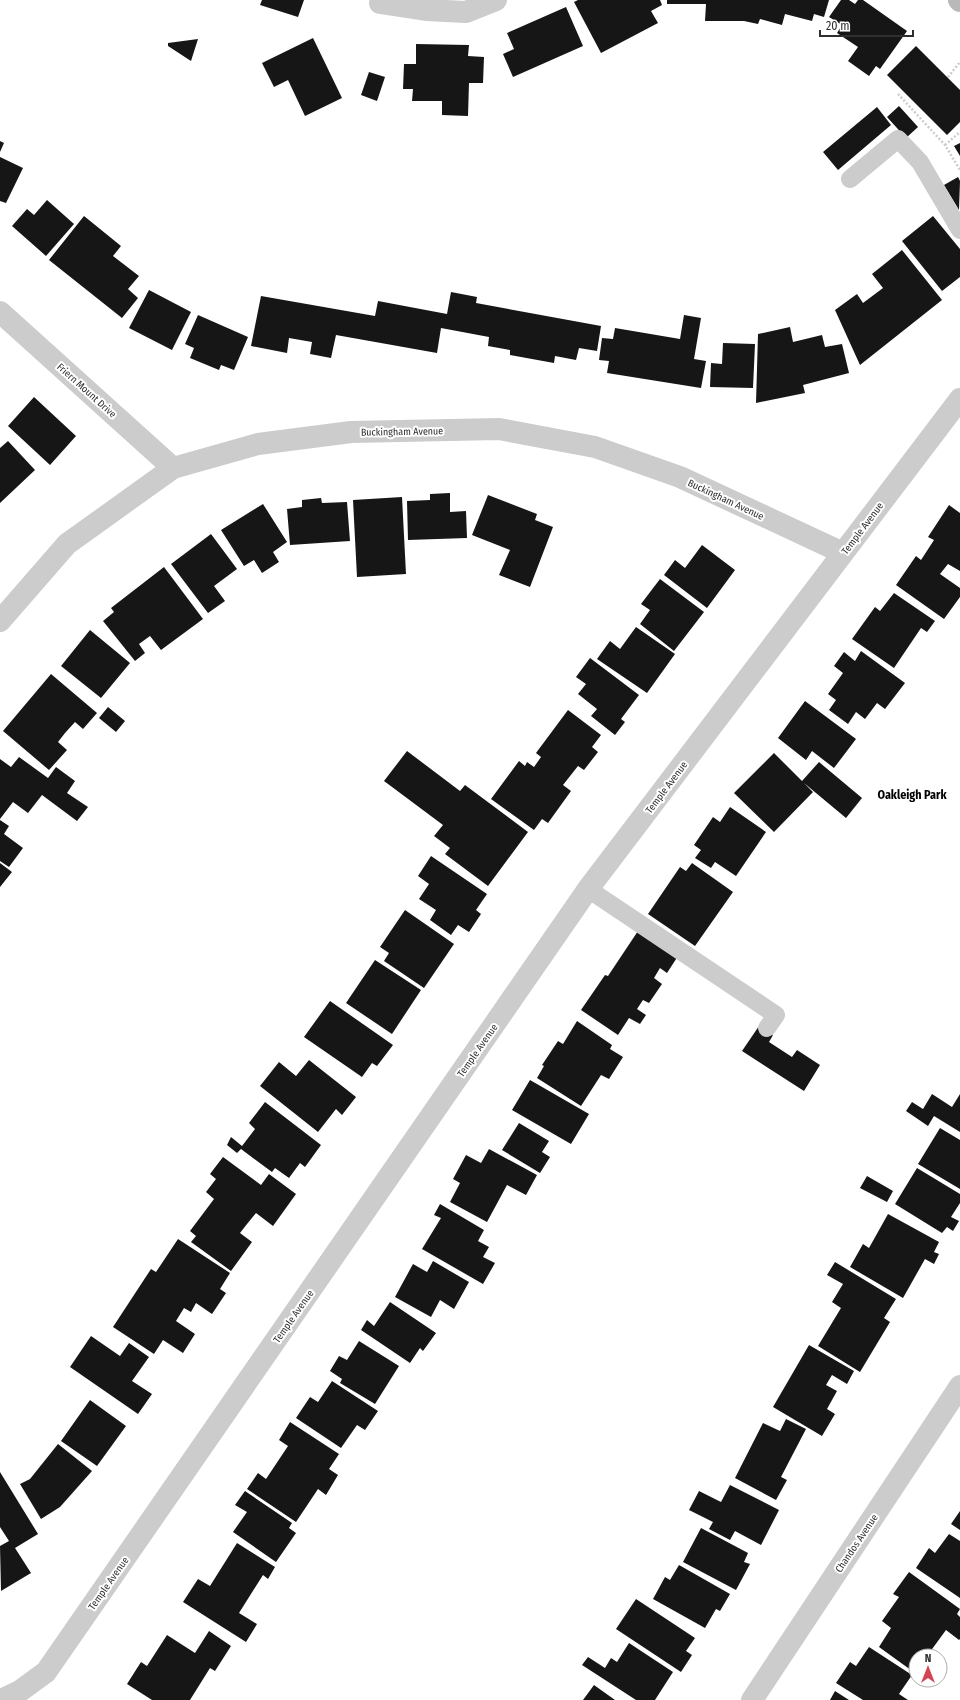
<svg xmlns="http://www.w3.org/2000/svg" width="960" height="1700" font-family="'Fira Sans Condensed',sans-serif">
<style>
.building{fill:#161616}
.lines{fill:none;stroke-linecap:round;stroke-linejoin:round}
.path{stroke:#ccc;stroke-width:2.5;stroke-dasharray:2 2;stroke-linecap:butt}
.lane{stroke:#ccc;stroke-width:18}
.street{stroke:#ccc;stroke-width:22}
.secondary{stroke:#b9b9b9;stroke-width:22}
.labels{text-anchor:middle;stroke-width:4;stroke-linejoin:round;paint-order:stroke}
.street-label{font-size:10px;fill:#2f2f2f;stroke:#fff}
.quarter-label{font-size:12px;font-weight:bold;fill:#000;stroke:#fff}
</style>
<rect width="100%" height="100%" fill="#fff"/>
<path class="building" d="M262,0h42l-6,17 -38,-12z
M578,0h82l2,5 -11,6 7,12 -57,30 -27,-51z
M667,0h162l-5,17 -10,-3 -2,7 -27,-7 -3,11 -22,-6 -2,5 -14,-3h-39l1,-17h-39z
M841,0h8l6,4 3,-4h5l44,31 -27,38 -4,-3 -7,10 -21,-15 10,-14 -21,-14 5,-8 -13,-8z
M566,7l17,39 -70,31 -10,-23 11,-5 -7,-16z
M313,38l29,60 -37,18 -17,-36 -14,7 -12,-24z
M198,39l-7,22 -23,-15v-3z
M416,44l53,1 -1,11 16,1 -1,26h-14l-1,33 -26,-1v-14h-30l1,-12h-10l1,-25h12z
M916,46l44,44v32l-13,13 -60,-60z
M369,72l16,5 -8,24 -16,-6z
M899,106l19,21 -12,11 -19,-21z
M877,107l14,18 -53,45 -15,-18z
M0,141l4,2 -4,9z
M960,143v13l-6,-10z
M0,157l23,11 -17,35 -6,-2z
M958,177l2,4 -1,29 -15,-25z
M47,200l27,24 -28,32 -34,-30 15,-17 7,6z
M84,216l37,30 -8,10 26,20 -11,13 10,9 -16,20 -73,-58z
M933,216l27,33v28l-18,14 -40,-50z
M902,250l40,50 -82,65 -25,-55 22,-16 6,9 20,-15 -11,-14z
M149,290l42,22 -19,38 -43,-22z
M451,292l26,5 -1,6 125,23 -4,25 -18,-3 -3,12 -21,-4 -1,7 -44,-8v-5l-22,-4 1,-9 -48,-9 -4,25 -101,-18 -5,23 -21,-4 2,-12 -23,-4 -2,15 -36,-7 10,-50 114,20 3,-15 69,13z
M198,315l50,22 -14,33 -13,-5 -2,5 -29,-12 4,-10 -9,-4z
M684,315l17,3 -7,41 12,2 -5,27 -94,-15 2,-12 -10,-1 3,-22 11,1 2,-11 65,11z
M790,327l3,15 29,-7 3,12 17,-3 7,29 -46,12 2,8 -49,10 2,-69z
M723,343l32,1 -2,44 -43,-1 1,-24 11,1z
M34,397l42,39 -26,29 -42,-39z
M8,441l27,29 -35,33v-55z
M450,493v19l16,-1 1,27 -59,2 -1,-39 23,-1v-6z
M488,495l49,19 -2,6 18,7 -23,60 -31,-12 11,-25 -38,-15z
M402,497l4,77 -49,3 -4,-77z
M321,498l1,5 25,-1 3,39 -60,4 -3,-36 15,-2v-7z
M263,504l24,38 -14,10 6,10 -17,11 -8,-13 -10,6 -23,-36z
M949,505l11,8v58l-12,-7 -8,10 20,14v9l-16,22 -48,-34 20,-29 5,4 13,-20 -6,-3z
M211,534l26,35 -23,17 11,15 -17,12 -37,-49z
M702,545l33,25 -28,38 -43,-33 11,-15 10,8z
M164,567l39,52 -42,31 -11,-14 -11,8 6,9 -10,8 -32,-40 11,-9 -3,-4z
M660,579l44,33 -30,39 -34,-27 10,-14 -9,-6z
M894,593l41,28 -8,11 -6,-4 -27,40 -42,-29 23,-32 5,4z
M636,627l39,27 -28,39 -50,-34 13,-18 10,8z
M90,630l40,33 -29,35 -40,-32z
M861,651l44,32 -20,26 -8,-6 -12,16 -9,-7 -8,12 -19,-14 7,-10 -8,-6 15,-21 -9,-7 10,-14 11,9z
M590,658l49,37 -18,24 4,3 -10,13 -24,-19 6,-7 -19,-15 8,-10 -10,-7z
M51,674l46,39 -14,16 -8,-7 -10,11 -7,9 9,8 -18,20 -46,-39z
M805,701l51,38 -22,29 -22,-17 -6,9 -28,-22z
M108,707l17,14 -9,11 -17,-14z
M568,710l33,25 -9,12 6,5 -14,18 -6,-4 -15,19 8,6 -23,32 -6,-4 -8,11 -43,-31 28,-38 6,5 2,-4 7,5 7,-10 -5,-4z
M407,751l53,40 5,-6 63,47 -40,54 -43,-32 5,-6 -16,-12 9,-11 -59,-44z
M774,753l28,28 17,-19 43,36 -16,20 -42,-35 9,9 -39,40 -40,-39z
M19,757l29,21 8,-11 19,14 -8,12 21,14 -11,14 -35,-26 -14,18 -15,-11 -13,17v-60l11,8z
M730,807l36,25 -30,44 -21,-14 -4,6 -16,-10 6,-8 -7,-5 19,-28 7,5z
M0,820l9,6 -5,8 19,14 -14,19 -9,-6z
M431,856l56,38 -11,16 5,4 -12,18 -11,-7 -7,10 -21,-15 6,-10 -17,-11 10,-15 -11,-8z
M0,863l12,9 -12,15z
M692,863l41,29 -38,54 -47,-32 32,-47 6,4z
M405,910l49,34 -30,44 -40,-27 5,-8 -9,-6z
M638,931l40,25 -11,17 -7,-5 -6,10 8,6 -13,19 -6,-3 -6,9 9,6 -6,9 -11,-6 -11,17 -37,-25 24,-35 3,1z
M375,960l46,30 -29,44 -46,-31z
M330,1001l63,44 -16,21 -5,-3 -10,14 -58,-40z
M577,1021l35,24 -2,4 13,8 -14,22 -8,-4 -20,31 -44,-28 7,-12 -2,-1 16,-24 5,3z
M759,1026l14,9 -4,7 23,15 5,-7 23,15 -16,26 -62,-40z
M309,1060l47,37 -14,18 -6,-6 -18,23 -58,-46 19,-24 17,14z
M530,1080l59,34 -18,30 -59,-34z
M932,1094l20,13 8,-13v38l-26,-16 -6,10 -22,-15 6,-9 11,7z
M265,1102l56,43 -16,22 -5,-4 -11,15 -14,-10 -3,4 -31,-23 -4,4 -10,-8 4,-8 11,9 13,-17 -6,-6z
M519,1123l30,18 -7,11 8,5 -10,16 -38,-23z
M940,1128l20,12v49l-42,-25z
M489,1149l48,26 -11,20 -19,-10 -20,37 -37,-20 10,-19 -7,-4 13,-24 15,8z
M223,1157l38,28 8,-11 27,20 -23,32 -17,-13 -9,11 -7,9 12,9 -21,29 -40,-29 5,-6 -6,-5 24,-32 -8,-7 10,-13 -6,-5z
M917,1168l43,26v9l-9,14 8,4 -6,10 -6,-4 -5,6 -47,-29z
M867,1176l26,15 -6,11 -27,-14z
M440,1204l44,26 -6,11 11,6 -6,10 12,6 -12,21 -61,-35 19,-31 -7,-3z
M888,1214l51,28 -5,10 5,2 -5,10 -9,-5 -22,39 -53,-31 13,-23 6,4z
M178,1239l52,34 -10,16 6,4 -14,21 -16,-11 -5,9 -7,-4 -8,13 19,13 -12,19 -20,-13 -9,14 -41,-27 38,-58 5,3z
M433,1261l36,21 -15,27 -14,-9 -9,17 -36,-20 18,-33 14,8z
M835,1262l61,37 -12,19 6,4 -30,50 -42,-26 23,-38 -9,-6 11,-18 -16,-9z
M390,1302l46,31 -13,18 -3,-3 -10,15 -49,-33 6,-10 7,6z
M91,1336l29,20 9,-13 20,14 -17,24 20,13 -14,20 -68,-47z
M359,1341l40,25 -24,38 -35,-21 2,-4 -12,-8 9,-15 8,4z
M809,1345l45,26 -7,13 -15,-9 -6,10 11,6 -10,18 8,5 -13,22 -49,-29z
M332,1381l46,30 -13,19 -8,-5 -16,23 -45,-30 14,-21 8,5z
M90,1400l36,26 -29,40 -36,-25z
M786,1419l20,10 -25,48 6,3 -11,20 -41,-22 28,-55 17,8z
M290,1422l49,32 -10,15 9,6 -12,20 -8,-6 -22,33 -49,-33 11,-16 8,6 22,-33 -9,-6z
M58,1444l34,27 -32,36 -19,12 -21,-35 10,-5z
M0,1472l38,62 -23,14 16,25 -30,18 -1,-45 9,-5 -9,-14z
M730,1485l49,25 -18,35 -26,-14 -5,9 -21,-11 4,-7 -24,-12 10,-19 22,11z
M245,1491l47,32 -3,5 7,5 -20,29 -43,-30 14,-20 -12,-7z
M960,1511v19l-9,-6z
M701,1528l47,25 -4,9 6,2 -14,26 -53,-28z
M949,1534l11,7v57l-44,-30 13,-20 6,5z
M237,1543l38,24 -7,12 -5,-4 -24,38 18,11 -11,18 -63,-40 15,-23 12,7z
M679,1565l51,29 -10,17 -4,-2 -11,19 -52,-29 12,-22 5,3z
M909,1572l51,37 -3,5 3,3v22l-1,1 -13,-10 -19,26h-11l-1,17 -36,-26 12,-19 -9,-7 17,-24 -6,-3z
M636,1599l59,39 -9,13 6,4 -11,17 -65,-43z
M209,1631l22,15 -16,25 -5,-3 -20,32h-38l-25,-16 14,-22 6,4 20,-31 28,18z
M629,1643l44,29 -18,28h-19l-54,-35 6,-8 17,11 6,-10 6,4z
M869,1647l43,28 -13,19 9,6h-45l-27,-17 14,-21 6,4z
M594,1685l21,15h-32z
M835,1691l14,9h-19z"/>
<g class="lines">
<path class="path" d="M948,77l12,-15
M898,94l47,51 15,25
M945,145l15,-13"/>
<path class="lane" d="M850,179l48,-40 22,23 40,68
M588,889l188,126 -9,13"/>
<path class="street" d="M380,3l46,7 40,2 30,-12
M0,312l173,156
M0,621l67,-77 106,-76 85,-24 93,-12 148,-3 96,18 85,30 163,76
M1,1700l19,-9 26,-19 542,-783 372,-490
M752,1700l208,-314"/>
<path class="secondary" d="M959,0l1,1"/>
</g>
<g class="labels">
<g class="street-label">
<text transform="translate(87 390) rotate(42)" y="4">Friern Mount Drive</text>
<text transform="translate(402 431) rotate(-1)" y="4">Buckingham Avenue</text>
<text transform="translate(726 499) rotate(25)" y="4">Buckingham Avenue</text>
<text transform="translate(862 528) rotate(-53)" y="4">Temple Avenue</text>
<text transform="translate(666 787) rotate(-53)" y="4">Temple Avenue</text>
<text transform="translate(477 1050) rotate(-55)" y="4">Temple Avenue</text>
<text transform="translate(293 1316) rotate(-55)" y="4">Temple Avenue</text>
<text transform="translate(856 1543) rotate(-56)" y="4">Chandos Avenue</text>
<text transform="translate(108 1583) rotate(-55)" y="4">Temple Avenue</text>
</g>
<g class="quarter-label">
<text x="912" y="799">Oakleigh Park</text>
</g>
</g>
<g transform="translate(928 1668)"><circle r="19" fill="#ffffff" stroke="#acacac"/>
<path d="M0-3L7 15L0 10L-7 15Z" fill="#d14651"/>
<text y="-6" font-size="11" font-weight="bold" text-anchor="middle" fill="#2f2f2f">N</text>
</g>
<path d="M820 30v6h93v-6" fill="none" stroke="#2f2f2f" stroke-width="2"/>
<text x="826" y="30" font-size="12" fill="#2f2f2f" stroke="#ffffff" stroke-width="3" paint-order="stroke">20 m</text>
</svg>
